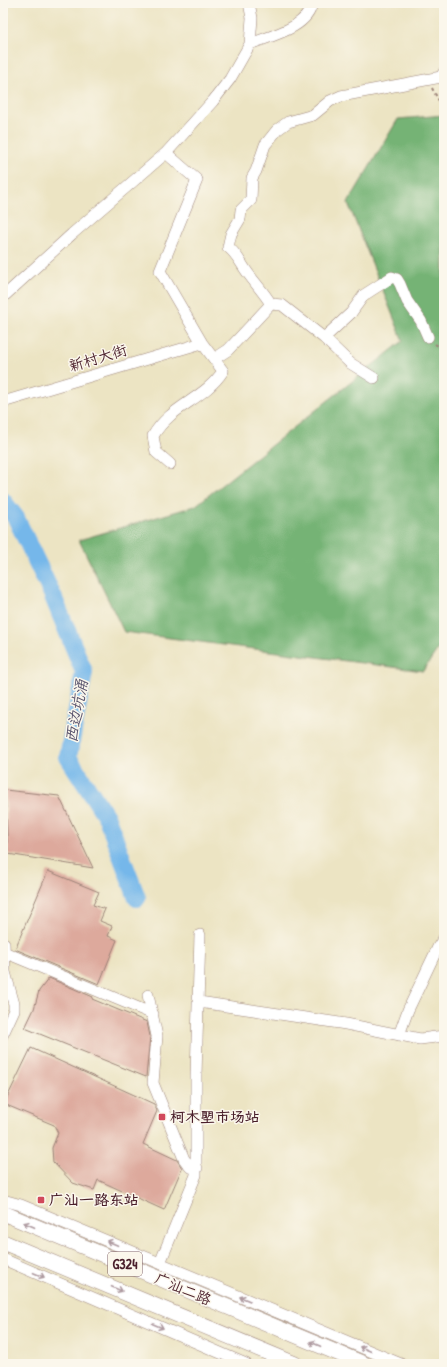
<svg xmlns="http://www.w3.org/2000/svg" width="447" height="1367" font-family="'Patrick Hand','LXGW WenKai TC',sans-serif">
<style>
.forest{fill:#74b374;stroke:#5f6950}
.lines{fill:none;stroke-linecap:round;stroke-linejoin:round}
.river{stroke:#75b7ea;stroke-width:18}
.building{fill:#dda99c}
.minor-casing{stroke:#9b8277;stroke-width:12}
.highway-casing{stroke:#9b8277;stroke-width:16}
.path{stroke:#9b8277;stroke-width:2;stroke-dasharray:3 3;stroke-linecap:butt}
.minor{stroke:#fff;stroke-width:11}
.highway{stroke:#fff;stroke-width:15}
.oneway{stroke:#ae9aa0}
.poi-dot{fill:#d1495b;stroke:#fbf7ec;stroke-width:1.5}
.labels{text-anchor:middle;stroke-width:3;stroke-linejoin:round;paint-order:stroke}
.shield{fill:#fbf7ec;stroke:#7f6065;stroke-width:1}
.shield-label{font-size:14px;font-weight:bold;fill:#4a1f2b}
.street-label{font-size:15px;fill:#4a1f2b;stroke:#fbf7ec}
.poi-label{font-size:15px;font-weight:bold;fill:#4a1f2b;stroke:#fbf7ec;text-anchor:start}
.water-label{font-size:16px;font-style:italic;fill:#59546e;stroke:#fbf7ec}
</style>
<rect width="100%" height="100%" fill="#fbf7ec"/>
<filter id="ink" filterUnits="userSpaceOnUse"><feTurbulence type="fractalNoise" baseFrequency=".025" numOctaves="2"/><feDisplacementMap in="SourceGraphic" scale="8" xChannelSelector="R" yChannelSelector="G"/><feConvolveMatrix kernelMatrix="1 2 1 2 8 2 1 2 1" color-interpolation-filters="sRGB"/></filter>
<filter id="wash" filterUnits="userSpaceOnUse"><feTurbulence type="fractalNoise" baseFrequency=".012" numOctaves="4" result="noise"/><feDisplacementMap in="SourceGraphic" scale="16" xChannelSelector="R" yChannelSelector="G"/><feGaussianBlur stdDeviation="0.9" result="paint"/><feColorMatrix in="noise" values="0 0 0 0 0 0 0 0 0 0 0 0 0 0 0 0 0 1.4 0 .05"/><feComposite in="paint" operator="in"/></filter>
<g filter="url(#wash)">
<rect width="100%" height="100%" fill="#ece4c3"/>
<path class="forest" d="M444,115v525l-21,31 -299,-39 -45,-92 116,-34 208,-165 -55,-138 50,-84z"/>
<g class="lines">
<path class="river" d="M3,501l13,17 36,76 32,78 -16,85 39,61 30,80"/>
</g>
<g id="blocks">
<path class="building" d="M5,790l54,6 34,72 -85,-14z
M48,871l51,21 -6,13 12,4 -5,12 12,5 -4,10 9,4 -18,44 -84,-35z
M49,978l44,19 -1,2 55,23 3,14 -4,41 -121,-49 9,-19 5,-18z
M31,1048l123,56 3,7 -14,33 34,16 5,8 -18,42 -66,-30 -4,10 -21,-7 -20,-21 -1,-14 6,-15 -4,-8 -50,-21z"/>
</g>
</g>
<g filter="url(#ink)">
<use href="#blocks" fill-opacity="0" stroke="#9b8277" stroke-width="1"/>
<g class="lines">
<g class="minor-casing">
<path id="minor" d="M250,44c20,-8 58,-16 62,-41
M166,153l31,27 -37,91 42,72 21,28c-19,29 -52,34 -70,65l3,16 14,12
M3,297l69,-63 94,-81 47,-52 17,-22 20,-35 2,-26 -3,-15
M271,304c-8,-13 -18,-23 -26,-35 -6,-9 -9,-16 -17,-22l3,-13 9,-15 1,-9 10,-10 1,-22 4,-7 9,-26 12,-15 11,-8 25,-7 17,-14 11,-5 100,-19 3,-5
M271,304l11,1 42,33 26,25 24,15
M324,338l27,-25 13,-18 28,-18 5,2 3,5 7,17 14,20 7,16
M214,359l14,-9 43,-46
M3,402l199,-59
M4,952l149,62
M148,995l9,41 -4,47 31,76 6,8 7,1
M199,1002l147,22 74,15 24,-3
M3,1034l11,-24v-6l-9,-32 -1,-29
M399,1035l9,-25 30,-63 6,-9
M3,1200l18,5 380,159
M3,1259l243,105
M160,1263l36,-88v-99l4,-141"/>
</g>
<g class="highway-casing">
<path id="highway" d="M3,1213l361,151
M3,1242l292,122"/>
</g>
<path class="path" d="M432,88c4,8 8,14 12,22
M435,344l9,6"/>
<use href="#minor" class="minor"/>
<use href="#highway" class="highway"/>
</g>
<defs><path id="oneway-shaft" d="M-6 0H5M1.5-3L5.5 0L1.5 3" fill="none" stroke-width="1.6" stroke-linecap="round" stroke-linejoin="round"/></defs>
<g class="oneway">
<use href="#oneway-shaft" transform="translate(29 1225) rotate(-157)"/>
<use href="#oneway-shaft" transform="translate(112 1243) rotate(-157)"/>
<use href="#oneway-shaft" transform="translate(39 1275) rotate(23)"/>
<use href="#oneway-shaft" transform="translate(117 1289) rotate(23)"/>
<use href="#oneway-shaft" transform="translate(245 1299) rotate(-157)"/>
<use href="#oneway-shaft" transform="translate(158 1326) rotate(23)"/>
<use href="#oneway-shaft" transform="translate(315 1344) rotate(-157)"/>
<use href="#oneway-shaft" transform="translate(365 1349) rotate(-157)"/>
</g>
</g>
<g class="poi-dot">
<rect x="158" y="1113" width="8" height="8" rx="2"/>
<rect x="37" y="1196" width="8" height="8" rx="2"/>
</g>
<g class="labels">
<rect class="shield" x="108" y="1252" width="34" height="24" rx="3"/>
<g class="shield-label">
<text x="125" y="1269">G324</text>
</g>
<g class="street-label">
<text transform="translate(98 358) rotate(-17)" y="5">新村大街</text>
<text transform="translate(183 1289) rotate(23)" y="5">广汕二路</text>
</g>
<g class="poi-label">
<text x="170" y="1122">柯木塱市场站</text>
<text x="49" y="1205">广汕一路东站</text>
</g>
<g class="water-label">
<text transform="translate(76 711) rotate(-80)" y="6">西边坑涌</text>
</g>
</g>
<rect width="447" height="1367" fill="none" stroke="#fbf7ec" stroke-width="16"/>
</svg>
